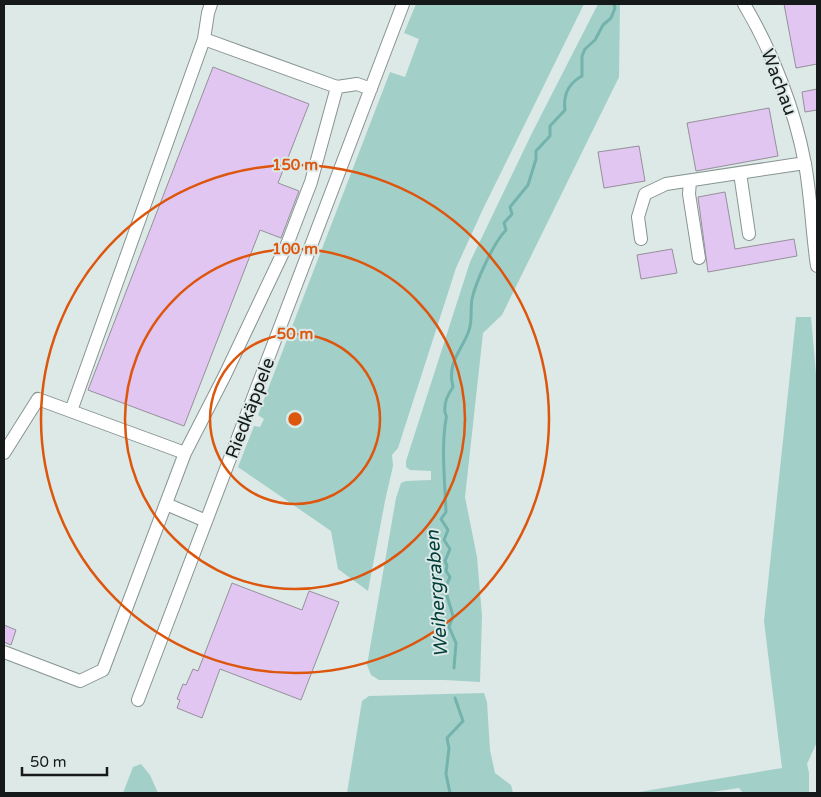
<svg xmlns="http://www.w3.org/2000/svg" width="821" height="797" font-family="'Varela Round',sans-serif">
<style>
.green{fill:#a3cfc9}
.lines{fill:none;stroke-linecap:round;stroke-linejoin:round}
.stream{stroke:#73b3ac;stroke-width:3}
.building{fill:#e1c6f2;stroke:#959099}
.minor-casing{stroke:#879492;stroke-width:14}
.minor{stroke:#fff;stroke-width:12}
.ring{fill:none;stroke:#dd560d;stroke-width:2.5}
.labels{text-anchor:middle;stroke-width:4;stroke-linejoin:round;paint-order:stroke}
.street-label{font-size:18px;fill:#151919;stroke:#dce9e7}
.water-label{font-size:19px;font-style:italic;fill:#003e3a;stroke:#dce9e7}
.centre{fill:#dd560d;stroke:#dce9e7;stroke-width:2.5}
.ring-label{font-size:15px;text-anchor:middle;font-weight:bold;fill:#dd560d;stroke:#dce9e7;stroke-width:4;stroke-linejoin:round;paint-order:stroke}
</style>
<rect width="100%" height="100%" fill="#dce9e7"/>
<path class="green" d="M416,4h168l-101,205 -27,59 -58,180 -6,7 1,11 -8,35 -17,90 -30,-22 -7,-38 -93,-64 16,-41 6,1 4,-8 -6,-4 132,-343 15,5 14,-38 -15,-6z
M598,4h22l-1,73 -117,238 -19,18 -18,164 12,60 5,59 -2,66 -36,-2h-65l-8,-5 -4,-10 29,-167 5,-15 5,-2 25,-1v-9l-21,-1 -4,-3v-6l64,-199 62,-129z
M796,317h15l6,69v356l-10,22 2,9v20h-66l-4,-5 -34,5h-72l149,-25 -18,-147z
M484,693l3,9 3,48 5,23 16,12 2,8h-166l15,-92 7,-5z
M141,764l9,11 8,18h-35l10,-26z"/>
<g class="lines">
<path class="stream" d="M454,668l2,-25 -7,-16 4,-11 -8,-27 5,-12 -4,-6 1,-5 -2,-5 5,-12 -6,-9 4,-10 -7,-11 5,-7c-1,-30 -5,-63 0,-93 1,-6 0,-1 -1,-7 -1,-8 3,-18 8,-25 -6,-24 7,-34 15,-54 5,-10 2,-23 4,-34 4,-18 22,-57 34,-69l-2,-7 8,-9 -2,-7 18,-22 8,-26v-8l14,-15v-10l15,-16c-2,-15 4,-27 17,-34v-20l3,-7 10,-9 8,-15 8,-7 4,-10 -1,-4
M450,793l-4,-19 3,-26 -2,-10 16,-17 -8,-23"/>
</g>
<path class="building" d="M784,4h33v60l-21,4z
M213,67l96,37 -31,79 21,8 -18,47 -21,-8 -76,196 -96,-36z
M817,89v21l-12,2 -3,-20z
M769,108l9,48 -82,15 -9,-48z
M639,146l6,35 -41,7 -6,-36z
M725,192l10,57 59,-10 3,17 -89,16 -10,-75z
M672,249l5,24 -36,6 -4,-24z
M232,583l70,27 7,-19 30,11 -38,98 -81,-31 -18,49 -25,-10 3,-8 -3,-1 6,-15 3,1 7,-16 5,2z
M4,625l12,5 -5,15 -7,-3z"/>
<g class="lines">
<g class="minor-casing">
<path id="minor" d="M744,4c28,47 51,106 61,160 6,33 7,68 12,102
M204,39l4,-26 3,-9
M740,173l9,61
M690,181l-1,13 10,64
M641,239l-3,-22 7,-23 21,-10 139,-21
M71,411l133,-372 133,48
M4,453l34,-54 147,54 -82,217 -23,11 -76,-29
M185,453l40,-78 63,-133 23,-60 26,-95 20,-3 14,5
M166,504l40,17
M138,700l265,-696"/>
</g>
<use href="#minor" class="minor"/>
</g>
<g class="ring">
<circle cx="295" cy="419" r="85"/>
<circle cx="295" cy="419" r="170"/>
<circle cx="295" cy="419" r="254"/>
</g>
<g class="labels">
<g class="street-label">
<text transform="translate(779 82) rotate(69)" y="6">Wachau</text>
<text transform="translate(250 408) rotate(-69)" y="6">Riedkäppele</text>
</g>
<g class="water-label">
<text transform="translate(436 594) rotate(-94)" y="7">Weihergraben</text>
</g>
</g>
<circle cx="295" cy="419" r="8" class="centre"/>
<g class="ring-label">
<text x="295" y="170">150 m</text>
<text x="295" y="254">100 m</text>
<text x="295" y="339">50 m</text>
</g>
<rect width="821" height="797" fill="none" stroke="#151919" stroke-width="10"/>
<path d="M22 767v8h85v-8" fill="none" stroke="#151919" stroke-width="2.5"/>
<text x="30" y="767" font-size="15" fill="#151919" stroke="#dce9e7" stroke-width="4" paint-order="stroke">50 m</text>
</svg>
